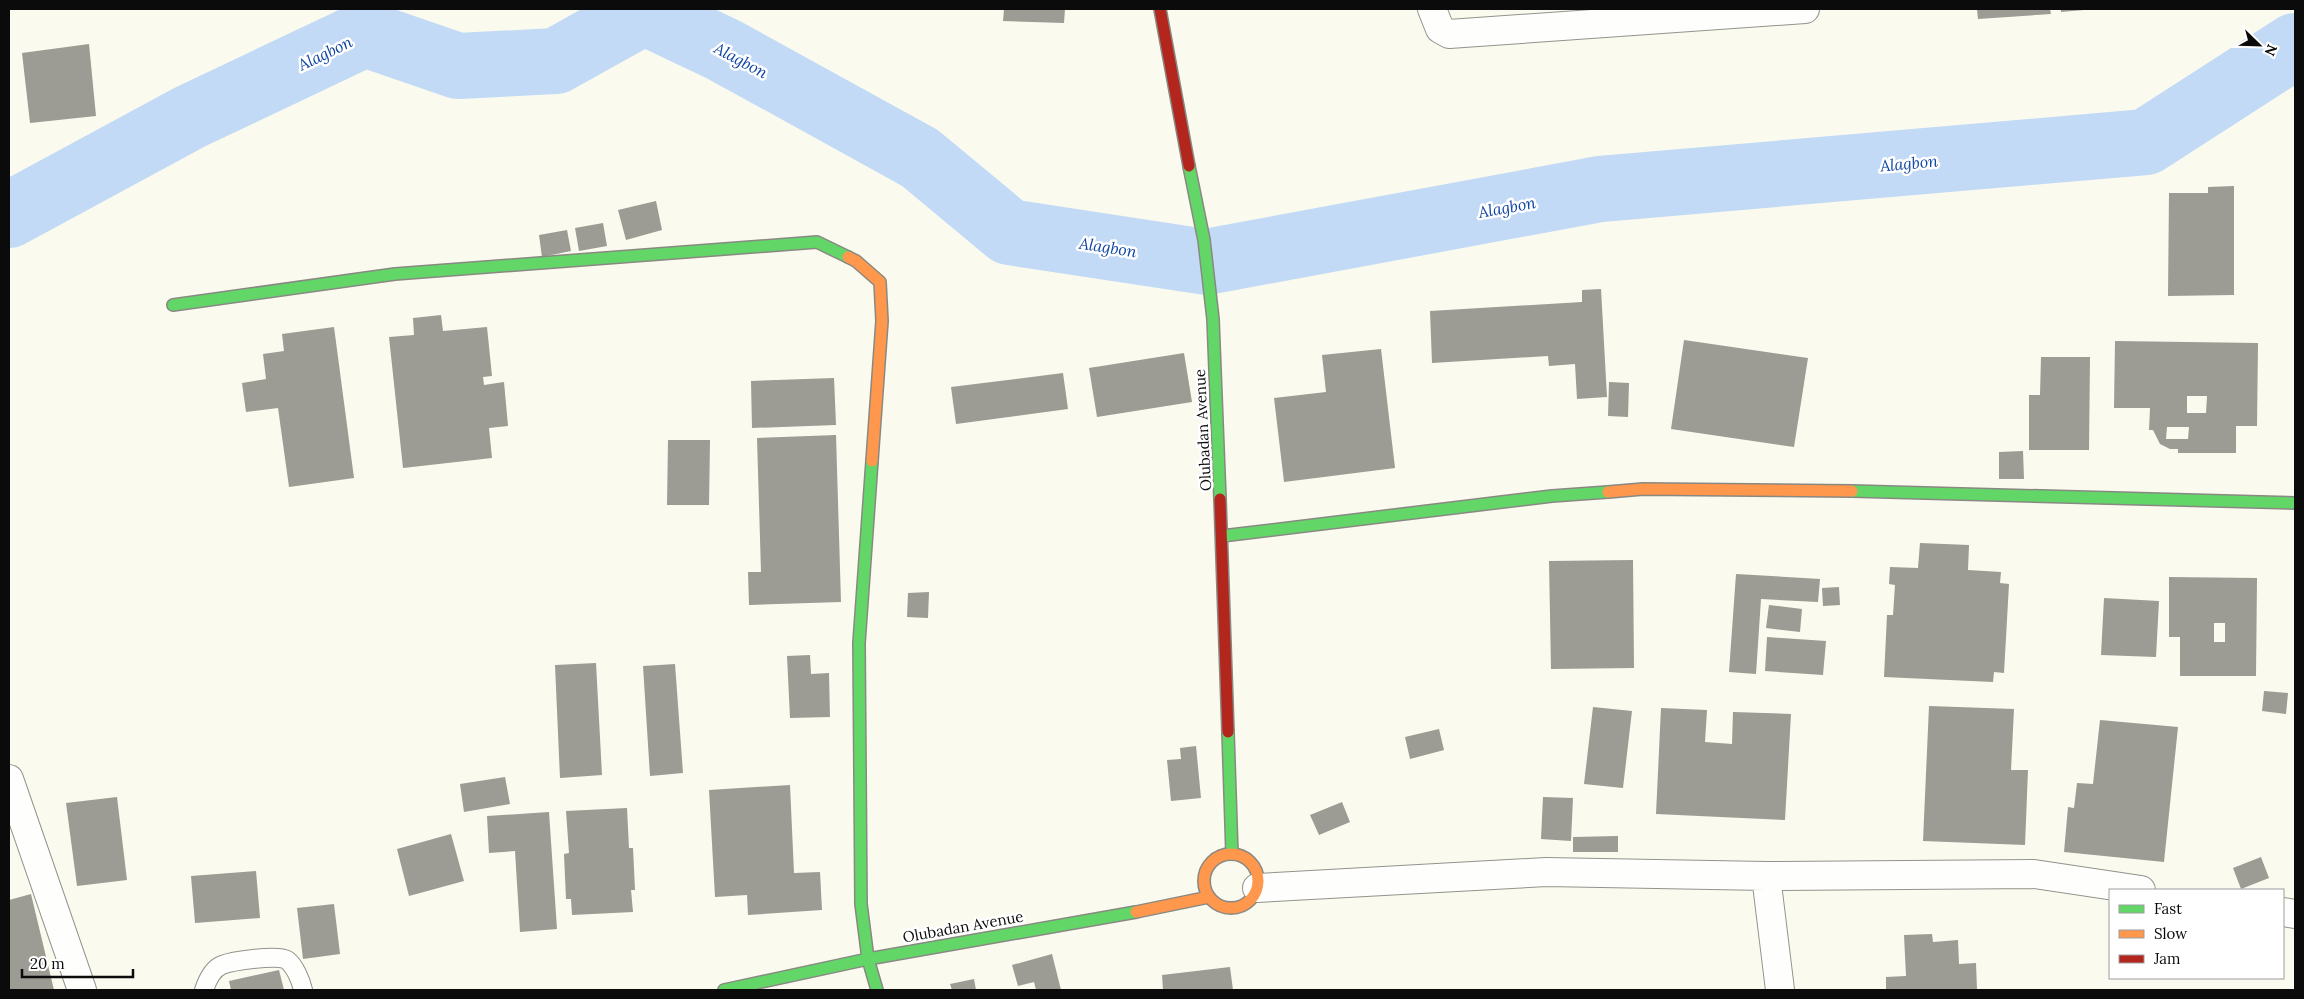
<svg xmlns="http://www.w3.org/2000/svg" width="2304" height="999" font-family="Lora,serif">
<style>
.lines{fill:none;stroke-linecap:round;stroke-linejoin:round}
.stream{stroke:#c2daf6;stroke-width:11}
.river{stroke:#c2daf6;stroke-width:66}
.building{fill:#9c9b94;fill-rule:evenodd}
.lane-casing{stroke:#93938d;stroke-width:20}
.street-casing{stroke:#93938d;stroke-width:30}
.fast-casing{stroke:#898984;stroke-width:14}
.slow-casing{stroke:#898984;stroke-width:14}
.jam-casing{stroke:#898984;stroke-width:14}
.lane{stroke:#fefefc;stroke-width:18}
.street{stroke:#fefefc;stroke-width:28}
.fast{stroke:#63d668;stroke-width:11}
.slow{stroke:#ff974d;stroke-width:11}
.jam{stroke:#b3261e;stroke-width:11}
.labels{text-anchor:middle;stroke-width:5;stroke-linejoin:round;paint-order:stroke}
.street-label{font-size:15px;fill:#0b0b0b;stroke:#fff}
.water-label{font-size:16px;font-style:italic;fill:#0e44a3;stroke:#fff}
</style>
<rect width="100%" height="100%" fill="#fafaee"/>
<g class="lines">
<path class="stream" d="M347,9l18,25"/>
<path class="river" d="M9,215l181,-98 175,-83 93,32 98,-5 88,-49 80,38 196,108 89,74 197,30 394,-73 546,-47 149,-96"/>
</g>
<path class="building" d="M1004,9h61l-1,14 -61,-2z
M1977,9h73l1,5 -73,5z
M2061,9h22l1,1 -23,2z
M89,44l7,72 -66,7 -8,-70z
M2234,186v109l-66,1 1,-103h39v-6z
M656,201l6,29 -36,10 -8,-30z
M603,223l4,23 -28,5 -4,-23z
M567,230l4,21 -29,6 -3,-22z
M1601,289l6,108 -30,2 -2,-35 -26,2 -1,-10 -116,7 -2,-52 152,-9v-12z
M441,315l2,16 44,-4 5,49 -9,1 1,8 20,-3 4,44 -19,2 3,30 -89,10 -14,-131 25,-2 -1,-17z
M334,327l20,151 -65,9 -11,-79 -32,4 -4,-29 24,-4 -3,-25 21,-3 -2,-17z
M1684,340l124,18 -14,89 -123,-18z
M2115,341l143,2 -1,83h-21v27h-58v-4h-8l-10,-5 -7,-14h-4l1,-22h-36zM2187,396h20l-1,17h-19zM2167,427h22l-1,12h-22z
M1381,349l14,119 -111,14 -10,-84 52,-6 -4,-37z
M1184,353l8,49 -95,15 -8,-49z
M2041,357h49l-1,93h-60v-55h11z
M1063,373l5,36 -112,15 -5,-37z
M834,378l2,47 -84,3 -1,-47z
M1609,382l20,1 -1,34 -20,-1z
M836,435l5,167 -92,3 -1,-33h13l-4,-134z
M668,440h42l-1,65h-42z
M2023,451l1,28h-25v-27z
M1920,543l49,2 -1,25 33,2 -1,11 9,1 -5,89 -10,-1 -1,10 -109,-5 3,-62h6l2,-30 -6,-1 1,-17 28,1z
M1633,560l1,108 -83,1 -2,-108z
M1736,574l84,5 -2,23 -57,-3 -5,75 -27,-2z
M2169,577l88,1 -1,98h-76v-39h-11zM2214,623h11v19h-11z
M1839,587l1,18 -17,1 -1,-18z
M929,592l-1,26 -21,-1 1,-24z
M2104,598l55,3 -3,56 -55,-2z
M1769,605l33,4 -2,23 -34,-4z
M1767,637l59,4 -3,34 -58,-4z
M810,655l1,19 18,-1 1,44 -40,1 -3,-62z
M596,663l6,112 -42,3 -5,-113z
M675,664l8,109 -33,3 -7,-110z
M2264,691l24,2 -2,21 -24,-3z
M1929,706l85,3 -3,61h17l-3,75 -102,-4z
M1593,707l39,4 -9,77 -39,-4z
M1661,708l46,2 -2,32 27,2 1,-32 58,2 -6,106 -129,-6z
M2100,720l78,7 -14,135 -100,-10 4,-45 6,1 3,-25 16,1z
M1439,729l5,21 -34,9 -5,-22z
M1196,746l5,52 -30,3 -4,-41 14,-1 -1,-11z
M505,777l5,27 -46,8 -4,-28z
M790,785l4,88 26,-1 2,38 -74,5 -1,-20 -32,2 -6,-107z
M117,797l10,83 -50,6 -11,-83z
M1543,797l30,1 -2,43 -30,-2z
M1342,802l8,20 -31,13 -9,-20z
M627,808l2,40h4l2,42h-4l2,22 -61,3 -1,-16h-5l-2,-45 5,-1 -3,-42z
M549,812l8,117 -37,3 -5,-81 -26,2 -2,-37z
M451,834l13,47 -55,15 -12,-47z
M1618,836v16h-45v-15z
M2261,857l8,21 -28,11 -8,-21z
M256,871l4,47 -65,5 -4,-47z
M31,894l23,96h-45v-90z
M334,904l6,50 -37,5 -6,-51z
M1932,934l1,8 25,-2 1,24 17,-1 1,27h-91v-13l20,-1 -2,-41z
M1052,954l9,36h-25l-2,-8 -16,4 -6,-21z
M1230,967l3,23h-70l-1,-15z
M279,970l5,20h-53l-2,-9z
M974,979l2,11h-24l-2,-6z"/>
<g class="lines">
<g class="lane-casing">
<path id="lane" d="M204,990c3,-9 8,-21 18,-25 10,-4 57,-11 65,-5 8,6 14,21 16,30"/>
</g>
<g class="street-casing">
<path id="street" d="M1432,9l8,20 9,5 356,-25
M9,779l73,211
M1766,876l14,114
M1257,888l289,-16 220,4 268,-2 107,16
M2283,912l12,2"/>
</g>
<g class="fast-casing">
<path id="fast" d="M1189,166l15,74 9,79 7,180
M173,305l222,-31 422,-32 31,15
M872,461l-13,182 2,261 7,55 9,31
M1852,491l443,12
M1222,536l330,-40 56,-4
M1228,732l4,122
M724,990l144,-31 268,-47"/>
</g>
<g class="slow-casing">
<path id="slow" d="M848,257l8,4 24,21 2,39 -10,140
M1608,492l35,-3 209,2
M1204 881a27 27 0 1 1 54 0a27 27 0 1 1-54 0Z
M1136,912l73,-15"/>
</g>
<g class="jam-casing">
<path id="jam" d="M1160,9l29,157
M1220,499l8,233"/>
</g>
<use href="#lane" class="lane"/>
<use href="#street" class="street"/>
<use href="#fast" class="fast"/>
<use href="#slow" class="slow"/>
<use href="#jam" class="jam"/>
</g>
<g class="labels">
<g class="street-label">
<text transform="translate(1203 430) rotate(-93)" y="5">Olubadan Avenue</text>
<text transform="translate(963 927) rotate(-10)" y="5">Olubadan Avenue</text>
</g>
<g class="water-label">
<text transform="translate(325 53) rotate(-26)" y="6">Alagbon</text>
<text transform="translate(741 60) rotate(28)" y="6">Alagbon</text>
<text transform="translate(1909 163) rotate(-5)" y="6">Alagbon</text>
<text transform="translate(1507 207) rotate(-10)" y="6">Alagbon</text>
<text transform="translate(1108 247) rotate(9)" y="6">Alagbon</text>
</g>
</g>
<rect width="2304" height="999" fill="none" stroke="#0b0b0b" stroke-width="20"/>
<rect x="2109" y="889" width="175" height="90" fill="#ffffff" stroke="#9d9d9d"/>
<rect x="2119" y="905" width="25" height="8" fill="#63d668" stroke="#9d9d9d"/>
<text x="2154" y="914" font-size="15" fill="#0b0b0b">Fast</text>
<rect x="2119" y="930" width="25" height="8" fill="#ff974d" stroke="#9d9d9d"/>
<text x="2154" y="939" font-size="15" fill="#0b0b0b">Slow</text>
<rect x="2119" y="955" width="25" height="8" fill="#b3261e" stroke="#9d9d9d"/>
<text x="2154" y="964" font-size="15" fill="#0b0b0b">Jam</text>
<g transform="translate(2259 45) rotate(113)" stroke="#ffffff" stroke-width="4" paint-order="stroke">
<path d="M0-4L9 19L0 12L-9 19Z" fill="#0b0b0b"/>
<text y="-8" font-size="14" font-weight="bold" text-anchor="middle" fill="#0b0b0b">N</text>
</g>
<path d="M22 969v8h111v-8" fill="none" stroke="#0b0b0b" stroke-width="2.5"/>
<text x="30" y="969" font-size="15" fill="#0b0b0b" stroke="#ffffff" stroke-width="4" paint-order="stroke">20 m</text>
</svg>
